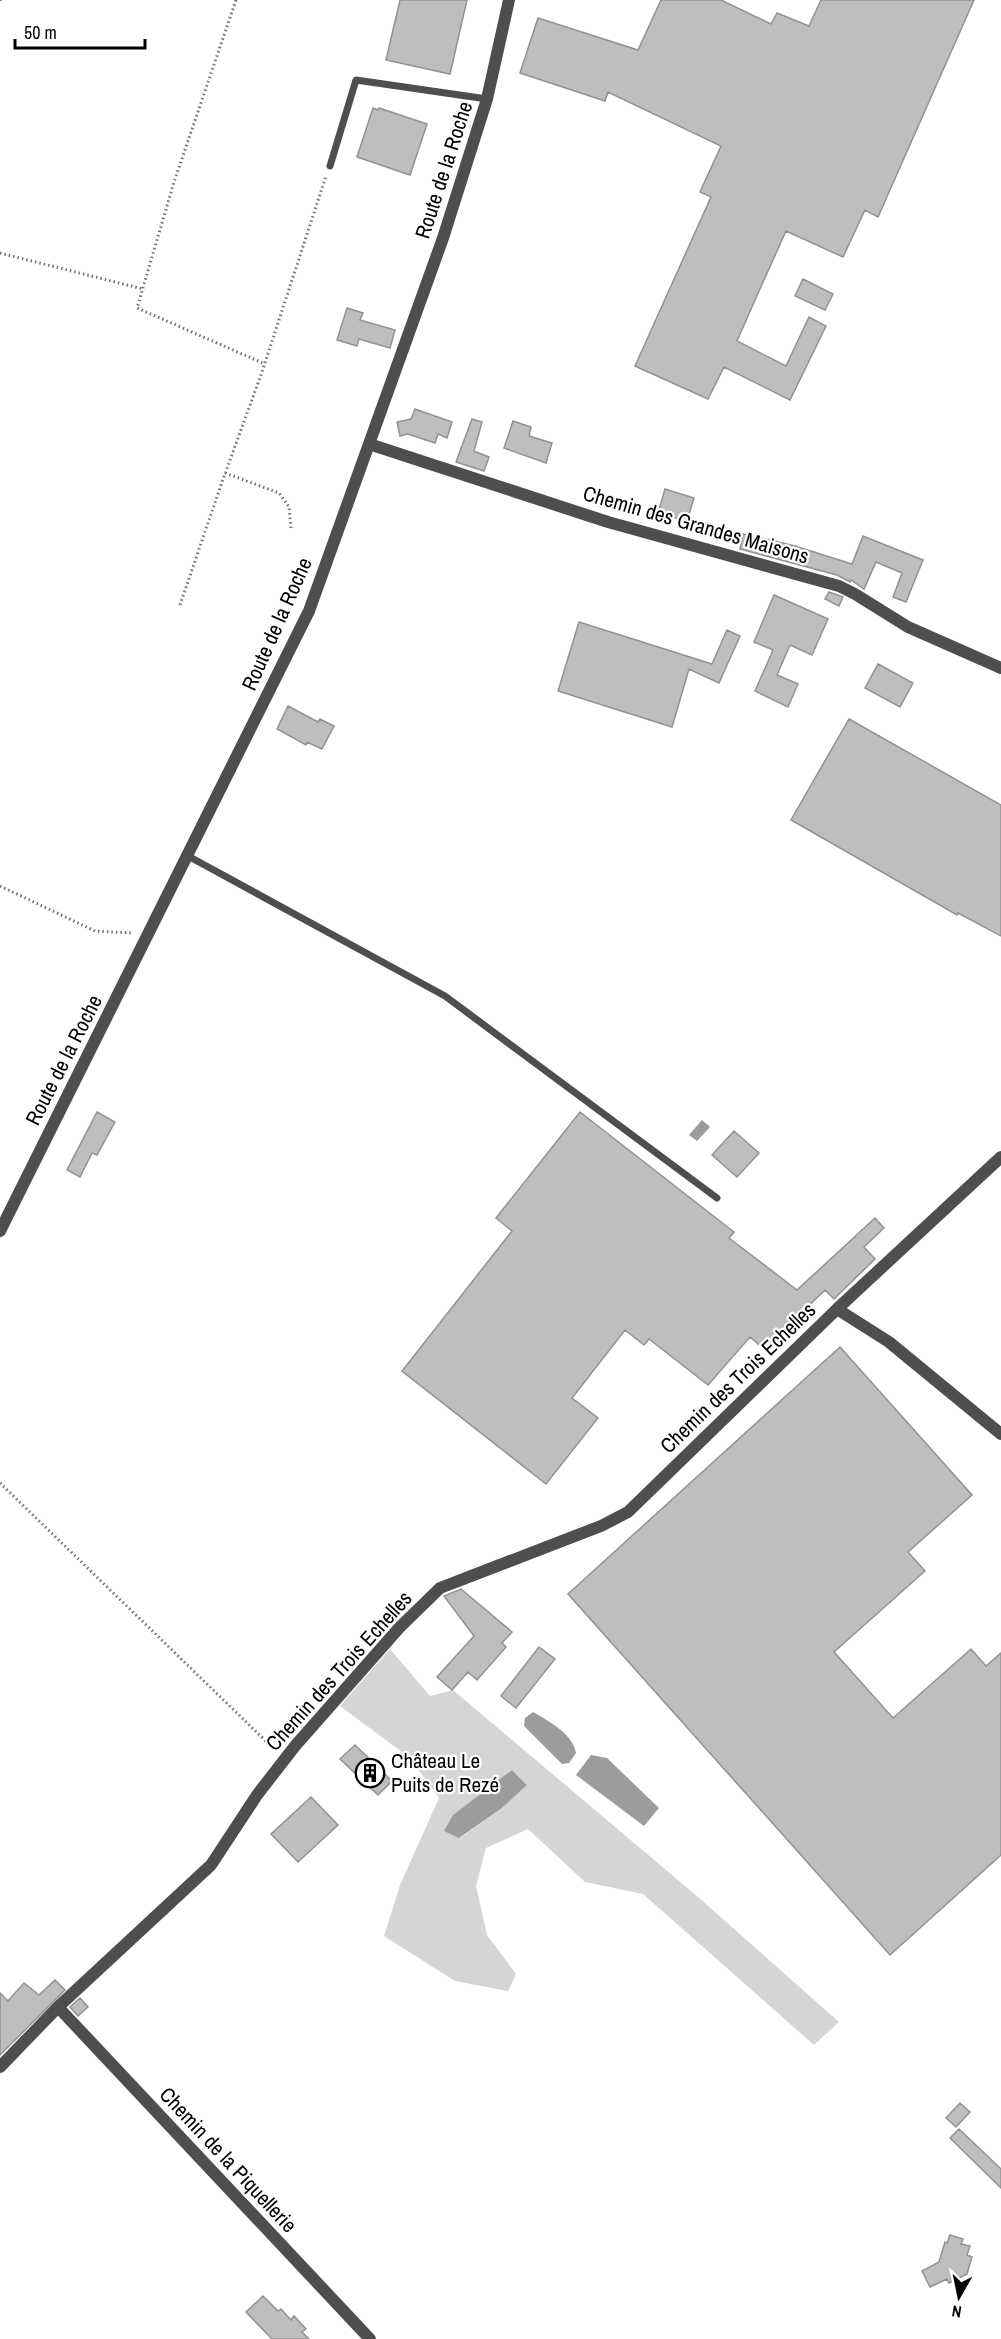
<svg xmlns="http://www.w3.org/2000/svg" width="1001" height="2339" font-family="'Archivo Narrow',sans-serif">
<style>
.green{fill:#d5d5d5;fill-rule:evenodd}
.water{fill:#9c9c9c}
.building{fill:#bebebe;stroke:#929292;stroke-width:1.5}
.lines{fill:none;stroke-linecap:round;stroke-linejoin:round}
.path{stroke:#707070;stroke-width:3;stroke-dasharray:1.5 3;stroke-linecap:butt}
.service{stroke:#4e4e4e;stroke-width:7}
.minor{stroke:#4e4e4e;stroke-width:12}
.labels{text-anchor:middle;stroke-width:4.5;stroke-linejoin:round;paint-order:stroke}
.street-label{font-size:21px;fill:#000;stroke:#fff}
.poi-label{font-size:21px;fill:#000;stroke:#fff;text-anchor:start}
</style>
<rect width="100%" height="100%" fill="#fff"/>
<path class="green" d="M390,1649l40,47 23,-6 245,207 141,125 -25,23 -171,-151 -58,-12 -57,-53 -42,19 -10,38 11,49 29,39 -8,17 -53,-10 -71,-45 16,-51 39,-87 -29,-40 -70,-52zM512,1770l15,15 -25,23 -42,30z"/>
<path class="water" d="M702,1120l8,7 -13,14 -8,-6z
M533,1712c16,9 40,22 43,41l-7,10 -7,1 -38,-38 1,-8z
M591,1755l16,3 52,50 -15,18 -68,-51z
M512,1770l15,15 -25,23 -43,30 -15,-7 9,-16z"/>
<path class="building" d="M400,0h67l-17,74 -64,-14z
M661,0h60l50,24 6,-11 32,13 12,-26h153l-96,217 -13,-7 -22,47 -57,-26 -27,60 -22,50 49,25 23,-49 17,9 -36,74 -66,-33 -16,32 -73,-33 76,-169 -11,-5 21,-46 -113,-54 -3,9 -85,-28 18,-55 100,32z
M373,108l5,2 1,-2 48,16 -17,51 -53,-18z
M803,279l30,15 -8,16 -30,-14z
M347,308l16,5 -3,7 35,10 -5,18 -31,-9 -2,7 -20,-6z
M415,409l37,13 -5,16 -9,-4 -3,9 -27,-9 -8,2 -3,-14 14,-3z
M472,419l10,3 -8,29 15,6 -5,14 -28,-9z
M513,421l18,6 -2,9 23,7 -6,20 -42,-15z
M665,489l29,9 -7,23 -29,-8z
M743,534l52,12 57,18 11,-28 60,24 -17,42 -13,-5 9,-24 -26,-11 -12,27 -13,-9 -1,2 -13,-7 -97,-26z
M829,592l14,5 -4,9 -14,-7z
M774,595l54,24 -16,36 -22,-10 -13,30 21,9 -10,23 -33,-16 18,-41 -19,-8z
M579,622l133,42 15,-34 13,6 -21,47 -30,-14 -17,58 -114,-36z
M878,664l35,19 -13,24 -35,-19z
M288,706l30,16 2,-3 14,7 -12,23 -15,-7 -1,3 -29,-16z
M849,719l152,86v131l-43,-23 -1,2 -166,-95z
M97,1112l18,10 -18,33 -5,-2 -12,24 -13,-7z
M580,1112l154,120 -5,6 68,52 78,-72 9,10 -20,19 11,12 -41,40 -9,-9 -61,59 -14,-12 -42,48 -59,-46 -5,6 -19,-15 -53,68 26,20 -52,66 -144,-113 110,-140 -16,-13z
M734,1131l25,22 -22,24 -25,-22z
M840,1347l132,148 -64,57 17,19 -91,81 59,66 78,-69 15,17 15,-13v202l-111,100 -322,-361z
M461,1589l51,43 -10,11 4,4 -29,33 -9,-8 -16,18 -15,-13 37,-41 -30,-40z
M539,1647l16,12 -39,49 -15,-12z
M355,1745l37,36 -14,14 -38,-36z
M311,1797l27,28 -40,37 -27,-28z
M55,1980l10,10 -65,65v-62l8,8 16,-18 15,12z
M80,1998l8,9 -10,9 -8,-9z
M960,2103l10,9 -14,15 -10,-9z
M959,2129l42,40v19l-51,-50z
M950,2235l13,4 -2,5 9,2 -3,9 5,2 -5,17 -18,9 -2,-4 -17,8 -8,-16 17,-9 6,-20 2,1z
M263,2296l15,15 3,-2 10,11 3,-4 12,13 -4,3 7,7h-37l-26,-27z"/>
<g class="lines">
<path class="path" d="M236,0l-62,182 -37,126 128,56
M0,1v-1
M0,253l143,36
M225,473l54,20 10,14 2,21
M180,605l42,-123 39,-107 65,-199
M0,886l95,45 37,2
M0,1483l275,267"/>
<path class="service" d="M330,166l26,-86 131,19
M188,856l257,140 272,202"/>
<path class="minor" d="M369,444l239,78 231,64 16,8 53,33 93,41
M0,1231l309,-620 134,-373 44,-139 22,-99
M837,1309l52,33 112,92
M58,2007l312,332
M0,2067l58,-60 153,-142 46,-70 38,-49 104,-118 41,-40 161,-62 27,-14 209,-203 164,-152"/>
</g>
<defs>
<g id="building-ring" transform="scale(1.5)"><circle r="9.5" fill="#fff" stroke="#000" stroke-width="1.5"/><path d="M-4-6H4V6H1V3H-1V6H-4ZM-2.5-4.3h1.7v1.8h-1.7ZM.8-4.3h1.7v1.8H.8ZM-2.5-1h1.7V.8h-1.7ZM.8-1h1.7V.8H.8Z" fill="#000"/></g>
</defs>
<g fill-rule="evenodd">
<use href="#building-ring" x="370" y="1773"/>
</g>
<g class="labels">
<g class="street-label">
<text transform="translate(444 170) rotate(-72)" y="7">Route de la Roche</text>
<text transform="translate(696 525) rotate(16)" y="7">Chemin des Grandes Maisons</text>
<text transform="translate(277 624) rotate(-66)" y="7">Route de la Roche</text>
<text transform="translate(64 1060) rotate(-63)" y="7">Route de la Roche</text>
<text transform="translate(738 1378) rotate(-44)" y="7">Chemin des Trois Echelles</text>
<text transform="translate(339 1671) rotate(-48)" y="7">Chemin des Trois Echelles</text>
<text transform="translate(228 2160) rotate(47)" y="7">Chemin de la Piquellerie</text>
</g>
<g class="poi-label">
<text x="391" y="1768">Château Le<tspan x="391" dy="24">Puits de Rezé</tspan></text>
</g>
</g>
<g transform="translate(959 2297) rotate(189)" stroke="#ffffff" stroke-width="4.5" paint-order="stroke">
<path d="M0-4.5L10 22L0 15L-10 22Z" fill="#000000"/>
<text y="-9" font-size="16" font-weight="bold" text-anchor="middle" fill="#000000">N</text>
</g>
<path d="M15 39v9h130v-9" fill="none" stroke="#000000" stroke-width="3"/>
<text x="24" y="39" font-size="18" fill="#000000" stroke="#ffffff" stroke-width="4.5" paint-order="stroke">50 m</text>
</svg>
